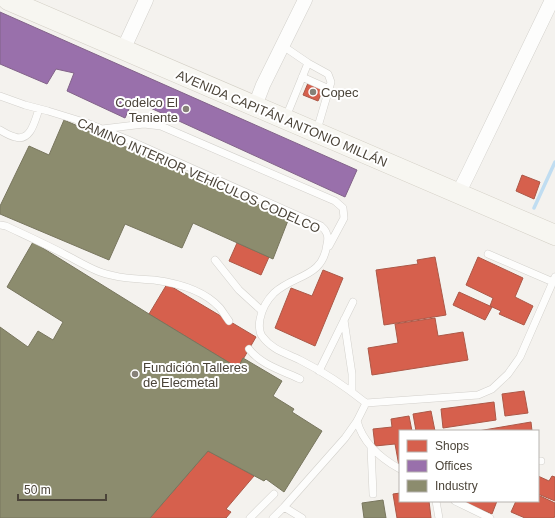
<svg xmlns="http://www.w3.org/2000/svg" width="555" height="518" font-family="Helvetica,sans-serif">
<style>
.shops{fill:#d6604d;stroke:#ac5847}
.offices{fill:#9970ab;stroke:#826389}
.industry{fill:#8c8c6e;stroke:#78765e}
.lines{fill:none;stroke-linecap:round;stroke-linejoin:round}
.stream{stroke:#c0ddf1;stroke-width:3.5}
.lane-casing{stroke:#d2d0cb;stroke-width:8}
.street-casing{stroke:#d2d0cb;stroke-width:15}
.secondary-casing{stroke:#d3cfc5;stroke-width:21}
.lane{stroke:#fdfdfc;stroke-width:7}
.street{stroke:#fdfdfc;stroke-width:14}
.secondary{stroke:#f7f6f1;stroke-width:20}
.poi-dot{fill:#868178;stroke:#fff;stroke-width:1.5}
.labels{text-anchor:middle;stroke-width:4;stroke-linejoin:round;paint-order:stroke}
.poi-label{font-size:13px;fill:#4b4439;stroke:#fff;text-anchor:start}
.street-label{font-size:13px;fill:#4b4439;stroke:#fff}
</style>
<rect width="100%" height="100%" fill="#f4f2ee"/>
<path class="shops" d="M308,83l15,7 -5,11 -15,-6z
M522,175l18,7 -6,17 -18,-8z
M237,243l32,14 -8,18 -32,-14z
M435,257l11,58 -62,10 -8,-55 42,-6 -1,-4z
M478,257l45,21 -8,19 18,9 -9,19 -25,-11 2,-3 -11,-5 3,-8 -27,-13z
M323,270l20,8 -28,68 -40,-18 16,-40 21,8z
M167,284l89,53 -18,31 -89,-54z
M459,292l33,15 -7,13 -32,-15z
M435,318l3,18 25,-4 5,28 -96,15 -4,-27 30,-5 -3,-19z
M524,391l4,22 -23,3 -3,-22z
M494,402l2,18 -53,8 -2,-19z
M431,411l4,20h-19l-3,-17z
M409,416l3,15h-12v35h-1l-4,-22 -20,2 -2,-17 19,-2 -1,-8z
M531,422l1,9h-54z
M208,451l46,25 -28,33 5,3 -5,6h-76z
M538,476l11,5 3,-5 3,1v24l-17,-7z
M400,493v8h29l2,17h-34l-4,-24z
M538,495l17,8v12l-1,3h-29l-14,-6 5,-11h22z
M460,501h37l-5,13z"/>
<path class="offices" d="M0,12l357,158 -12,27 -212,-97 -8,18 -58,-27 7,-18 -18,-4 -9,15 -47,-20z"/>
<path class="industry" d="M64,120l225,98 -16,41 -80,-36 -11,25 -57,-24 -16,36 -109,-46v-8l29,-60 20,9z
M33,242l116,72 89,54 5,-10 39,23 -9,15 21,13 -2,3 30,19 -38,61 -18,-13 -2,2 -56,-30 -58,67h-150v-191l28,20 10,-16 15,9 10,-18 -56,-35z
M383,500l3,18h-22l-2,-15z"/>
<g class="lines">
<path class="stream" d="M534,208l21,-46"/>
<g class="lane-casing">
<path id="lane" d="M283,46l25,17 20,11 3,8 -2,7 -12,41
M302,77l27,12
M0,96l25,9 23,6 39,12 39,16 195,87c6,5 8,10 6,18 -4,34 -32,30 -53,49 -7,7 -12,16 -14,26 -1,5 -1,13 2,17 10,14 24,17 38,24 24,12 46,27 66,43l-9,18 -12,17 -61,69 -11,11
M286,117l22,-54
M102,129l42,-5 17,2 174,75 8,7 1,10 -15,28
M0,130c5,3 10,6 15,7 16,5 20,-17 24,-28
M0,225l6,1c19,9 39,18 58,28 12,6 23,13 36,18 17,6 35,7 54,8 23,3 50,10 66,28 3,4 6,9 9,13
M488,254l65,28
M215,260l24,30 23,21
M344,320l8,54v18
M249,349c12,16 34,22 51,30
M319,371l34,-69
M366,403l112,-8 14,-6 16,-15 12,-17 35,-80
M357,421c6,22 23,37 43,48
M371,448l2,46
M538,461h3
M436,501l3,17
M455,501l35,17
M284,507l18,11
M250,518l24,-24"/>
</g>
<g class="street-casing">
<path id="street" d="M123,50l23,-50
M255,106l8,-21 42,-85
M458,194l11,-22 83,-172"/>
</g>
<g class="secondary-casing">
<path id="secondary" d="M8,0l547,235"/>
</g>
<use href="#lane" class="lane"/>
<use href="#street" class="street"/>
<use href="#secondary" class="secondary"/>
</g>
<g class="poi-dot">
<circle cx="313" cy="92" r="4"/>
<circle cx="186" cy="109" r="4"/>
<circle cx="135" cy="374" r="4"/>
</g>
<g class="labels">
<g class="poi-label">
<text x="321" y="97">Copec</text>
<text x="178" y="107" text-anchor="end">Codelco El<tspan x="178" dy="15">Teniente</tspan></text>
<text x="143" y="372">Fundición Talleres<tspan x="143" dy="15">de Elecmetal</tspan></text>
</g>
<g class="street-label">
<text transform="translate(282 118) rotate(23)" y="5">AVENIDA CAPITÁN ANTONIO MILLÁN</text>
<text transform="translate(199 175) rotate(24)" y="5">CAMINO INTERIOR VEHÍCULOS CODELCO</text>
</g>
</g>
<rect x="399" y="430" width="140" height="72" fill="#ffffff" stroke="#b7b4b0"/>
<rect x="407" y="440" width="20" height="12" fill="#d6604d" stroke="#b7b4b0"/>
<text x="435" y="450" font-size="12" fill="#4b4439">Shops</text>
<rect x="407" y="460" width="20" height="12" fill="#9970ab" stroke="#b7b4b0"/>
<text x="435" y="470" font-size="12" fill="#4b4439">Offices</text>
<rect x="407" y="480" width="20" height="12" fill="#8c8c6e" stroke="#b7b4b0"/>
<text x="435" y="490" font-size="12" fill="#4b4439">Industry</text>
<path d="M18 494v6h88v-6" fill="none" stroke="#4b4439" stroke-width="2"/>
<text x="24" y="494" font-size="12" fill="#4b4439" stroke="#ffffff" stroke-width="3" paint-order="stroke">50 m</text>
</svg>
